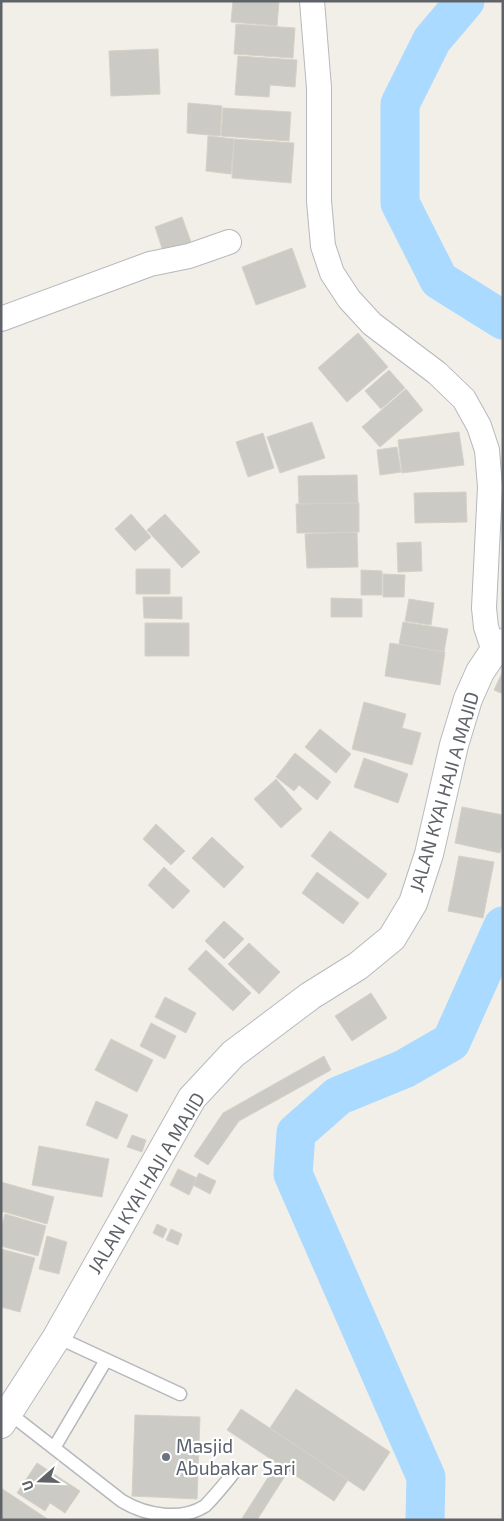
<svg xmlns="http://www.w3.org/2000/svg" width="504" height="1521" font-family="'Exo 2',sans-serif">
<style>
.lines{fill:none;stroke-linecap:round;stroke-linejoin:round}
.river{stroke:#aadaff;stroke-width:39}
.building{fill:#cccac5;stroke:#d6d1c6}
.service-casing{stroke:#b5b8bc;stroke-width:15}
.minor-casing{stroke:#b5b8bc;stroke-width:26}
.secondary-casing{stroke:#b6babf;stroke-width:30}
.service{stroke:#fff;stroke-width:12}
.minor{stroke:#fff;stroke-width:24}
.secondary{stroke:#fff;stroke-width:28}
.worship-dot{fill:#6b7280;stroke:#fff;stroke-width:2}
.labels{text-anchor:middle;stroke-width:4.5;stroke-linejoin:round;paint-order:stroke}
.street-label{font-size:19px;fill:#5f6368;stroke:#fff}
.worship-label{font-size:19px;fill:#5b616d;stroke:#fff;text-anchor:start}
</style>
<rect width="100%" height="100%" fill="#f1efe8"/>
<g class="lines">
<path class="river" d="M465,1l-33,39 -32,64v99l39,77 64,40
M425,1520l1,-43 -133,-303 3,-41 42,-37 66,-27 47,-27 52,-116"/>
</g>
<path class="building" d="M233,1h46l-2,25 -46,-4z
M236,24l59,4 -2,30 -59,-4z
M158,49l2,45 -49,2 -2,-45z
M238,56l59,4 -2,27 -25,-2 -1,12 -34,-2z
M188,103l34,3 -2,30 -33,-3z
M223,108l68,4 -2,29 -68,-5z
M208,136l26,3 -3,35 -25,-3z
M234,139l60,4 -3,40 -59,-5z
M182,217l9,25 -28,9 -8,-24z
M292,248l14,39 -50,18 -14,-38z
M358,333l30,34 -41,35 -29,-34z
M389,370l16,18 -24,21 -16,-18z
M406,389l17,21 -43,37 -18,-20z
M312,422l13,36 -45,15 -13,-36z
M459,432l5,33 -62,8 -4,-33z
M263,433l11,35 -26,9 -12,-35z
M397,447l4,25 -21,3 -3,-25z
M357,475l1,28 -59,1 -1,-28z
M466,492l1,30 -52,1 -1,-30z
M359,503v29l-62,1 -1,-29z
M131,514l20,23 -16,14 -20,-22z
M165,514l35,38 -18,16 -35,-38z
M357,532l1,35 -51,1 -2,-34z
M421,542l1,29 -24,1 -1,-29z
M136,569h34v25h-34z
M361,570l21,1v24h-21z
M383,574l22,1 -1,22h-21z
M143,597h39v22l-38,-1z
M331,598l31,1v18h-31z
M409,599l25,4 -3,22 -26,-4z
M403,622l45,7 -4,23 -45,-8z
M145,623h44v33h-44z
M390,643l55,9 -5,33 -55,-9z
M503,671v23l-9,-4z
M364,702l42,12 -4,14 19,5 -9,32 -60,-16z
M320,729l31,25 -15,19 -31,-26z
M295,753l36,29 -14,18 -18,-15 -5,6 -18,-14z
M364,758l44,16 -10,29 -44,-16z
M276,779l26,30 -21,19 -27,-29z
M462,807l41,8v25l-3,13 -45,-10z
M156,824l29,27 -14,14 -28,-26z
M330,831l57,43 -19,25 -57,-43z
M212,837l32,30 -20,21 -32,-30z
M459,856l35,6 -11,56 -35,-7z
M164,867l26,24 -17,18 -25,-24z
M317,872l42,31 -16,21 -41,-31z
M224,921l20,18 -20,20 -19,-18z
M249,943l31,29 -21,22 -31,-30z
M206,950l45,43 -18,18 -45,-42z
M371,993l16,25 -35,23 -17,-25z
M165,997l31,16 -10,20 -31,-16z
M151,1023l25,13 -11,23 -25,-13z
M111,1039l42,21 -16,32 -42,-22z
M324,1056l7,14 -92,51 -31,44 -14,-9 29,-43z
M96,1101l32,14 -11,24 -31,-14z
M132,1135l14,5 -4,12 -15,-5z
M39,1146l70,13 -7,38 -70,-12z
M178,1169l19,9 -8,17 -19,-10z
M199,1173l17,8 -6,13 -17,-9z
M1,1182l53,15 -7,27 -46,-13z
M5,1214l41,12 -8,30 -37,-10v-17z
M157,1224l10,5 -4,9 -10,-5z
M171,1229l11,5 -4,11 -12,-5z
M47,1236l20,6 -8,32 -20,-5z
M1,1249l34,9 -15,54 -19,-5z
M296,1389l94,63 -26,39 -94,-63z
M241,1409l107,71 -14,21 -107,-71z
M135,1415l65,2 -3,82 -65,-3z
M37,1463l43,28 -15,22 -15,-10 -5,8 -28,-18z
M274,1468l11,8 -28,44h-16z
M1,1488l48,32h-45l-3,-2z"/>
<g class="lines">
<g class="service-casing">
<path id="service" d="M57,1337l123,57
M9,1413l113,88c25,15 59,20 83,5 11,-11 21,-24 31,-36
M54,1448l52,-88"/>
</g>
<g class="minor-casing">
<path id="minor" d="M312,1l7,87v113l4,45 9,27 17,26 23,25 65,49 27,26 15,27 8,24 3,37 -6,121 2,19 8,24
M1,319l149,-55 39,-8 40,-14"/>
</g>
<g class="secondary-casing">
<path id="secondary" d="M1,1424l56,-87 135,-239 41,-44 77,-58 48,-30 34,-28 21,-35 16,-49 25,-109 14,-46 12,-27 14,-21 9,-8"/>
</g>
<use href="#service" class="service"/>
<use href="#minor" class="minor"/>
<use href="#secondary" class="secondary"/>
</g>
<circle class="worship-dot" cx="166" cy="1457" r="5"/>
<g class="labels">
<g class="street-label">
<text transform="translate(444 792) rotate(-74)" y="7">JALAN KYAI HAJI A MAJID</text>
<text transform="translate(146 1183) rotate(-59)" y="7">JALAN KYAI HAJI A MAJID</text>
</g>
<g class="worship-label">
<text x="176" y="1453">Masjid<tspan x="176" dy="22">Abubakar Sari</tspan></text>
</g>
</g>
<rect width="504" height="1521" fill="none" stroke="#5f6368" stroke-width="5"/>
<g transform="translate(40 1481) rotate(250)" stroke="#ffffff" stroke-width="4" paint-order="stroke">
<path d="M0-4L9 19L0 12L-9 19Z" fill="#5f6368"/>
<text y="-8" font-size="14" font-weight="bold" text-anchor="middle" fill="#5f6368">U</text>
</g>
</svg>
